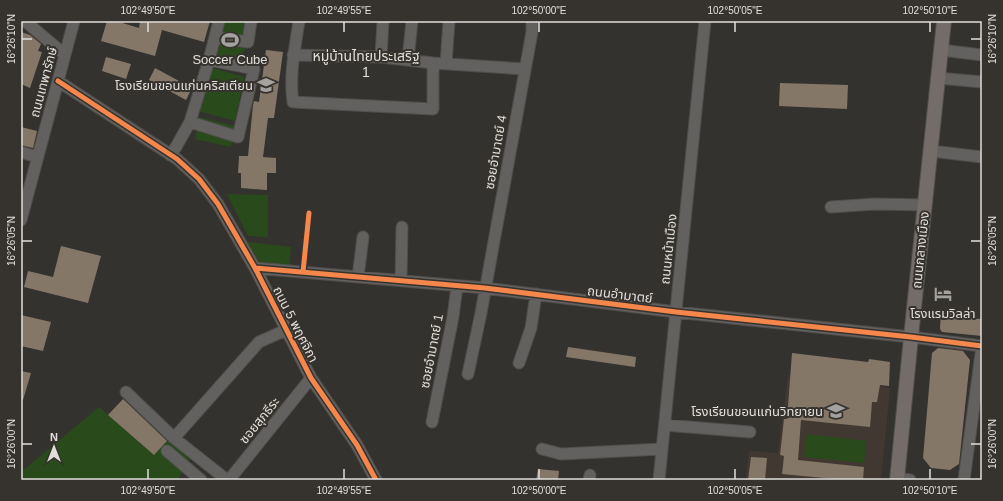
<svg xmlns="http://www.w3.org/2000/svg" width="1003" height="501" font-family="Arial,'Noto Sans Thai',sans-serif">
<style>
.built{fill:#413931}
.green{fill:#294b1b}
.building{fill:#857768}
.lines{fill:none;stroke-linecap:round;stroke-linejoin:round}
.minor-casing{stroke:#4f4e4b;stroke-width:13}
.major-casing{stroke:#4f4e4b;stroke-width:16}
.minor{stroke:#63615f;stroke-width:11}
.major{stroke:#746c69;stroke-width:14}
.cycleway-casing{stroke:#36322d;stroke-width:8}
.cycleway{stroke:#f5874c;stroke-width:5}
.ticks{fill:none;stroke:#e1dfdc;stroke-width:1.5}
.labels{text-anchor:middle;stroke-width:4;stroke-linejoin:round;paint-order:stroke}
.poi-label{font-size:13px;fill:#e1dfdc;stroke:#36322d}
.street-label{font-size:13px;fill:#e1dfdc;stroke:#36322d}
.neighbourhood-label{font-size:14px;fill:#e1dfdc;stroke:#36322d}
.neatline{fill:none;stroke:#e1dfdc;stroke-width:1.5}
.ticks-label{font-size:10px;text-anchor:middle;fill:#e1dfdc}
</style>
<rect width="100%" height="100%" fill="#34322f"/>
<path class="built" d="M788,375l102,13 -9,92h-135l3,-29 29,2z"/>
<path class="green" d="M218,21h34l-12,46 -31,-8z
M209,67l35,10 -9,44 -37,-10z
M199,117l36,9 -4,21 -36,-8z
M227,194l41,1v42l-20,-1z
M247,242l44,5 -2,19 -29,-4z
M99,407l55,48 15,-16 22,18 -14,23h-156v-8z
M807,434l59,7 -2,22 -60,-6z"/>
<path class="building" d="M107,21h9l23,7 1,-7h70l-6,21 -42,-12 -7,26 -54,-15z
M21,32l9,3 11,9 -3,7 4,1 -12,36 -9,-4z
M266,50l17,2 -9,66h-6l-5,39 13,1v15h-9v17l-26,-2v-15h-3l1,-17h9l5,-51 1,-4 5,1z
M106,57l25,7 -5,15 -24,-8z
M155,68l37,20 -6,12 -37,-20z
M780,83l68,2 -1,24 -68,-3z
M21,127l16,4 -4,17 -12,-3z
M61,246l40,10 -13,47 -64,-16 4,-16 25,6z
M941,311l18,2v5l23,1v17l-40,-4 -2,-3z
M21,315l30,7 -8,29 -22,-5z
M568,347l68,10 -1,10 -69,-10z
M938,348l25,3 7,9 -11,104 -9,6 -19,-2 -8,-10 9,-105z
M792,353l76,9 1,-3 21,3 -1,24 -9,-1 -3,17h-5l-2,25 -69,-7 -3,40 66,7 -1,13h-18l-63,-6 2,-18 -4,-1 4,-36h3z
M21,371l10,2 -8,27h-2z
M123,399l44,42 -13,14 -46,-40z
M751,457l16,1 -2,22h-17z
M538,469l21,2 -1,9h-22z"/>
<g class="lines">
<g class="minor-casing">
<path id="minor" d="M25,21l40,34
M299,21c-4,27 -10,54 -6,81l140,7v-46
M215,37l33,5 3,-21
M941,50l41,5
M293,55l88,2 52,6 92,6
M381,57l2,-36
M408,60l4,-39
M446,64l3,-43
M938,78l44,4
M58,81l119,78 22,20 19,25 37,64 56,110 46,67 19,35
M190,122l19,-62
M931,151l51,6
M21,152l16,5
M170,155l6,-8 14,-25 48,15 16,-68 -45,-9 10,-39
M831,207l44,-3 51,1
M21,220l53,-199
M255,268l230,20 191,24 235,25 71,9
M358,277l5,-40
M401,281l1,-54
M519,363l12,-35 5,-34
M468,374l13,-61 51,-281v-11
M126,392l48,46 53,42
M432,422l21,-105 4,-31
M665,425l85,7
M174,438l85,-96 27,-12
M542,449l19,5 101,-5
M167,451l34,29
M897,478l13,2
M229,480l82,-102
M589,480l1,-5
M659,480l46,-459
M964,480l18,-134"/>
</g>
<g class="major-casing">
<path id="major" d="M897,480l14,-143 33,-316"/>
</g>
<use href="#minor" class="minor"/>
<use href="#major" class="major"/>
<g class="cycleway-casing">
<path id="cycleway" d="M58,81l119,78 22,20 19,25 37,64 56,110 46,67 19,35
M255,268l230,20 191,24 235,25 71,9
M303,272l6,-59"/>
</g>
<use href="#cycleway" class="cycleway"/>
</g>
<path class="ticks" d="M148,22v10M344,22v10M539,22v10M735,22v10M930,22v10M22,39h10M971,39h10M22,241h10M971,241h10M22,444h10M971,444h10M148,469v10M344,469v10M539,469v10M735,469v10M930,469v10"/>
<defs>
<g id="stadium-bare" transform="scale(1.38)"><path d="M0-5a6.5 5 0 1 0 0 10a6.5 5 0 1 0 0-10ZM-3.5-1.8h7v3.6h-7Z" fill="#a4a29f" stroke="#36322d" stroke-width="2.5" paint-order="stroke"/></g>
<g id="school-bare" transform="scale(1.38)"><path d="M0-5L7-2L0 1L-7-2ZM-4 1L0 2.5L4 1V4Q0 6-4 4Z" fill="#a4a29f" stroke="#36322d" stroke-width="2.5" paint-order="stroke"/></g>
<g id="hotel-bare" transform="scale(1.38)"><path d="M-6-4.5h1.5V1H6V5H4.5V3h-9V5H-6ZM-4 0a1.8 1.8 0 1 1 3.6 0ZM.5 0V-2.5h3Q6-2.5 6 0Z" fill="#a4a29f" stroke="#36322d" stroke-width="2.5" paint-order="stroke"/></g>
</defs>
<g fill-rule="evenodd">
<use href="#stadium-bare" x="230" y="40"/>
<use href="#school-bare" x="266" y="85"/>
<use href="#hotel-bare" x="943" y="294"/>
<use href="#school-bare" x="836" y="411"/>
</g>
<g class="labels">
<g class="poi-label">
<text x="230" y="64">Soccer Cube</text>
<text x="253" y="90" text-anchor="end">โรงเรียนขอนแก่นคริสเตียน</text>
<text x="943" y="318">โรงแรมวิลล่า</text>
<text x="823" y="416" text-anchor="end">โรงเรียนขอนแก่นวิทยายน</text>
</g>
<g class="street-label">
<text transform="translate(43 82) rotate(-75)" y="5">ถนนเทพารักษ์</text>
<text transform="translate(495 152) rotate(-80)" y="5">ซอยอำมาตย์ 4</text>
<text transform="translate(668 249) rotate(-84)" y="5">ถนนหน้าเมือง</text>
<text transform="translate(920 250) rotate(-84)" y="5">ถนนกลางเมือง</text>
<text transform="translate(620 294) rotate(7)" y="5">ถนนอำมาตย์</text>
<text transform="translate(296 324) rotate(63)" y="5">ถนน 5 พฤศจิกา</text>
<text transform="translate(431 351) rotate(-79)" y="5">ซอยอำมาตย์ 1</text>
<text transform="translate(259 420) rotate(-51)" y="5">ซอยสุภธีระ</text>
</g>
<g class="neighbourhood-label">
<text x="366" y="61">หมู่บ้านไทยประเสริฐ<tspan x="366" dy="16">1</tspan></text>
</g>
</g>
<rect width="1003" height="501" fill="none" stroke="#36322d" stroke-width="44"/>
<g transform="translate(54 447)" stroke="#36322d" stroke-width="3" paint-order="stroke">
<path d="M0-3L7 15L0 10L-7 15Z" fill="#e1dfdc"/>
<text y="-6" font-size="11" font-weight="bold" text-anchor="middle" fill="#e1dfdc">N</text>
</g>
<rect x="22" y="22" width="959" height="457" class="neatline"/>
<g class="ticks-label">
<text x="148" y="14">102°49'50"E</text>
<text x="344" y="14">102°49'55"E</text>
<text x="539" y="14">102°50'00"E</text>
<text x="735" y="14">102°50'05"E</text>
<text x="930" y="14">102°50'10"E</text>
<text transform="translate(11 39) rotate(-90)" y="4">16°26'10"N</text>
<text transform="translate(992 39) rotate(-90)" y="4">16°26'10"N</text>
<text transform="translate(11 241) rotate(-90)" y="4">16°26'05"N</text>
<text transform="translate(992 241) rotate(-90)" y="4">16°26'05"N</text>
<text transform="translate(11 444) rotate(-90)" y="4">16°26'00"N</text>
<text transform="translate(992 444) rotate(-90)" y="4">16°26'00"N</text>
<text x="148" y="494">102°49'50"E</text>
<text x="344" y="494">102°49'55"E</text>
<text x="539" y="494">102°50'00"E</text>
<text x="735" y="494">102°50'05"E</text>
<text x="930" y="494">102°50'10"E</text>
</g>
</svg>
